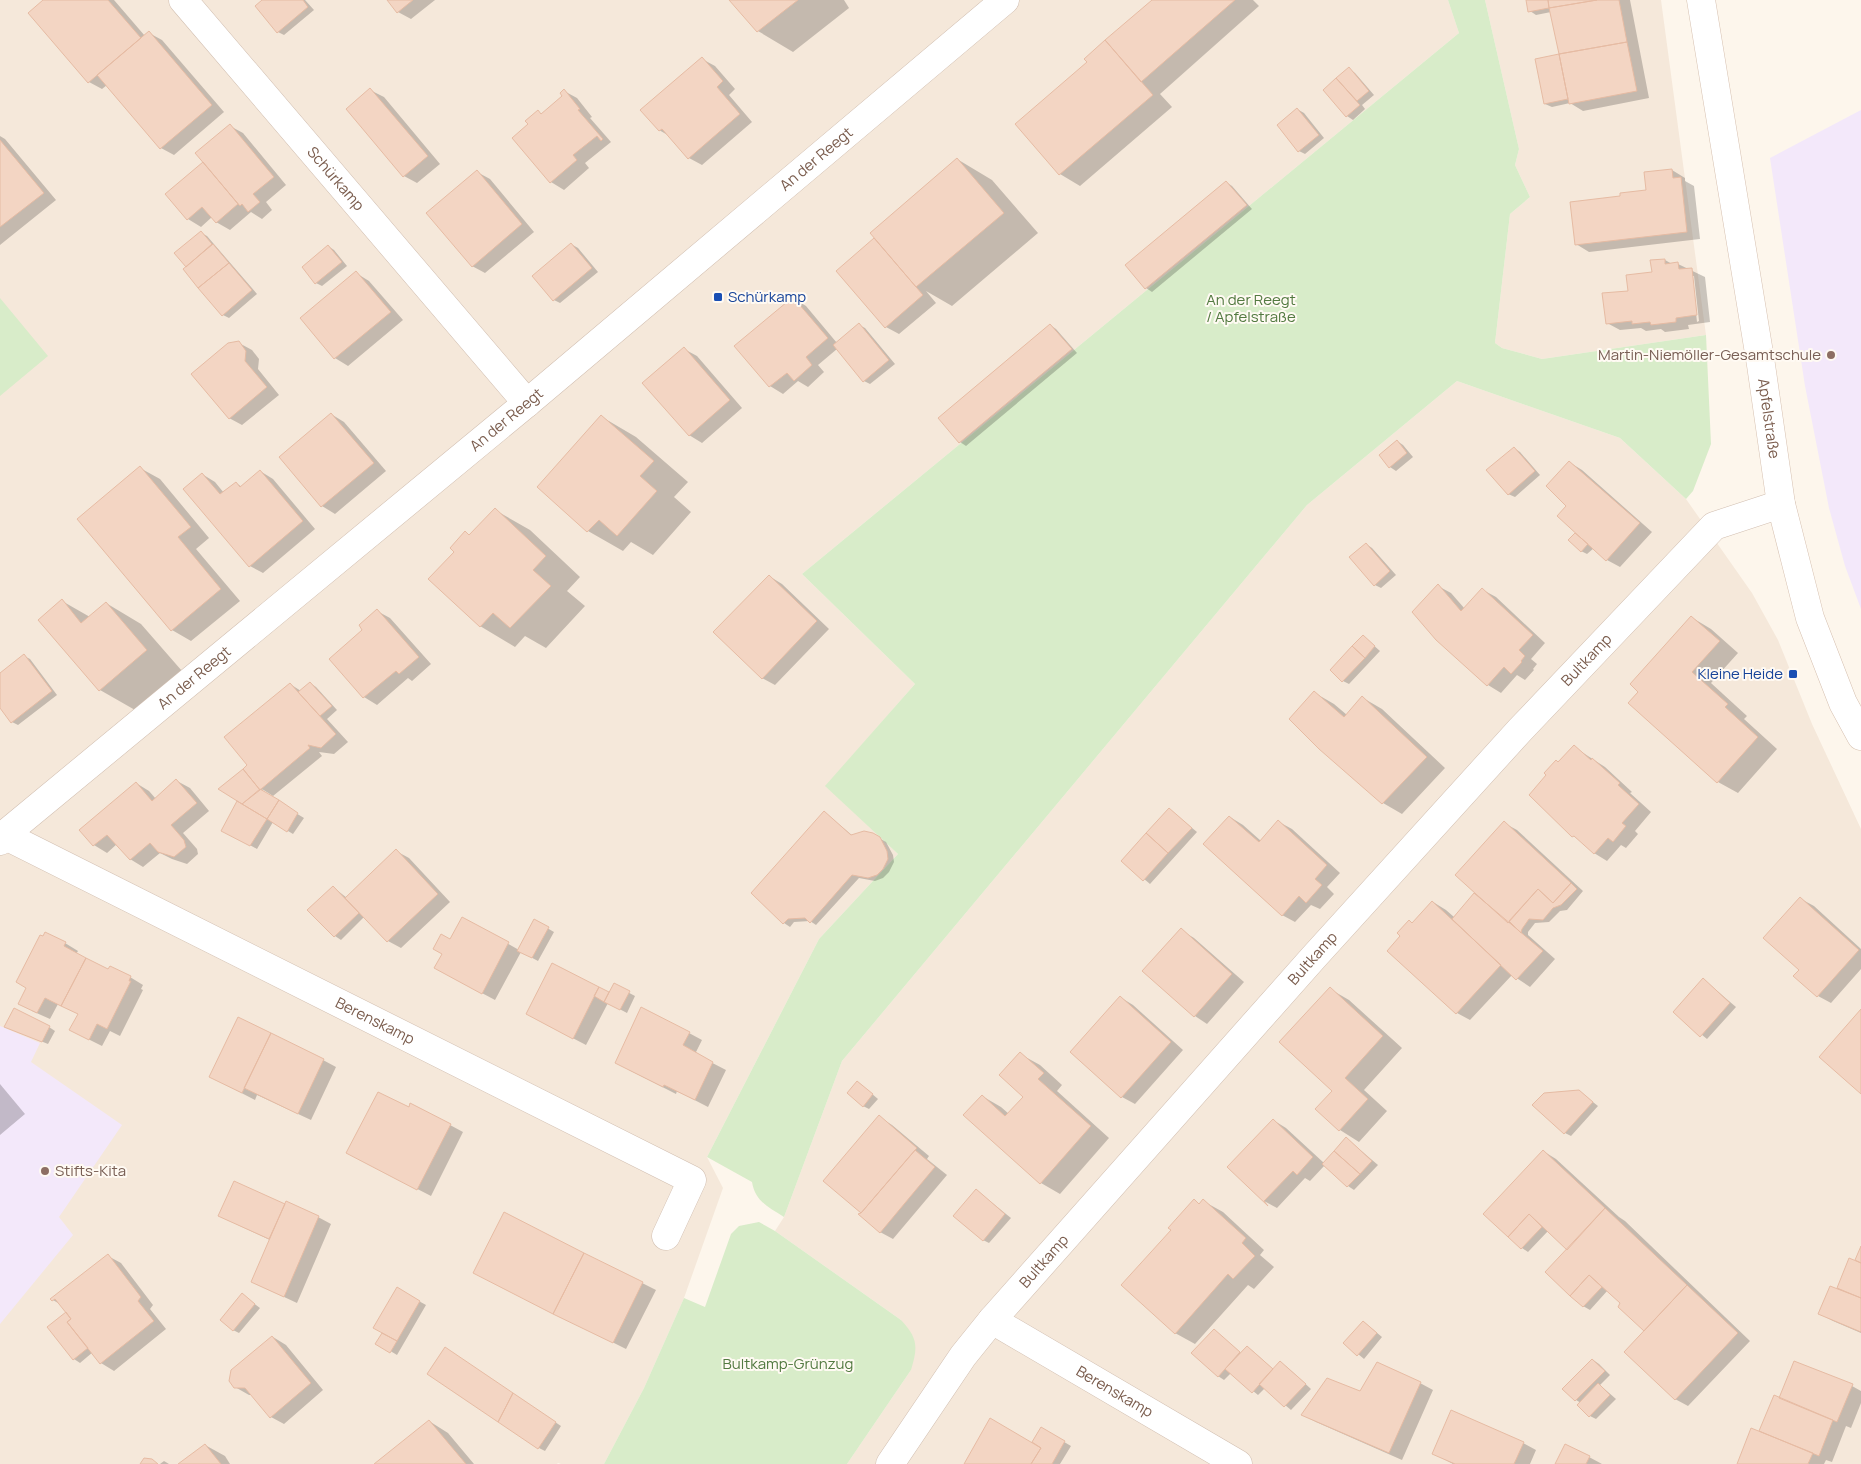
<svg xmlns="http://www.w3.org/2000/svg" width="1861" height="1464" font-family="Manrope,sans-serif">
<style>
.residential{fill:#f5e8da}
.education{fill:#f3e8fa}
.green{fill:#d8ecc9}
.shadow{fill:#0003;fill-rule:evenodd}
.building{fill:#f3d5c3;stroke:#e6bba3}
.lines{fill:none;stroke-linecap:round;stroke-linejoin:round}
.street-casing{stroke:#d1beb0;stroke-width:29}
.secondary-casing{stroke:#d6c0b0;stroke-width:29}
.street{stroke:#fff;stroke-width:28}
.secondary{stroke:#fff;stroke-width:28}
.transit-dot{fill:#1a4fb4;stroke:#fffaf3;stroke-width:2}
.education-dot{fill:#8d6e63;stroke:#fffaf3;stroke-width:2}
.labels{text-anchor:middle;stroke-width:4;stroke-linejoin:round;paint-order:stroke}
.street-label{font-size:15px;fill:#7a5c4d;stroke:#fffaf3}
.transit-label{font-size:15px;fill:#164399;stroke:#fffaf3;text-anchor:start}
.park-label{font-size:15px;fill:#537a41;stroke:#fffaf3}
.education-label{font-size:15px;fill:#785e54;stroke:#fffaf3;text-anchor:end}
</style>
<rect width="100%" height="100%" fill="#fdf6ec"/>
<path class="residential" d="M0,0h1448l11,33 -657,541 113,110 -89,102 72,68 -79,85 -112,218 16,31 -39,110 -40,90 -40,76h-43l-3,-1 -1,1h-557z
M1485,0h176l45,335 -164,24 -40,-11 -7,-5 15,-129 20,-17 -15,-32 4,-16z
M1457,381l163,57 66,61 66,94 26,47 34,84 49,105v635h-1014l64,-94 -10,-50 -126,-89 9,-14 58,-156 465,-556z"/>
<path class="education" d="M1861,110v499l-16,-43 -16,-58 -24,-122 -35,-228z
M0,1026l40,17 -9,19 91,63 -63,92 14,18 -73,89z"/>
<path class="green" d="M1448,0h37l34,149 -4,16 15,32 -20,17 -15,129 7,5 40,11 164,-24 5,109 -18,47 -7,8 -66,-61 -163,-57 -150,124 -465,556 -58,156c-16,-10 -29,-16 -32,-35l-45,-25 112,-218 79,-85 -73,-68 90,-102 -113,-110 657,-541z
M0,298l48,58 -48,40z
M759,1222l16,9 126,89c17,18 17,27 10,50l-64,94h-243l40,-76 40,-90 21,9 26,-73 8,-8z"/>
<path class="shadow" d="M45,0h69l31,36 4,-3 13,7 62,72 -50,43 -13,-7 -54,-63 -5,4 -13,-7z
M264,0h41l9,10 -30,25 -6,-3z
M388,0h47l-24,19 -13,-7z
M731,0h113l5,8 -56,44 -35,-21z
M1153,0h100l6,6 -99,88 12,13 -92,79 -20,-12 -43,-50 71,-62z
M1527,0h103l19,98 -66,13 -13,-8 -18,4 -7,-3 15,-49 -9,-43 -15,3 -6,-4z
M702,59l13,7 20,23 -6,6 23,27 -50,43 -13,-7 -18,-21 -12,-7z
M1349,69l6,4 19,22 -12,10 3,4 -12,11 -6,-4 -22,-26z
M370,90l14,7 56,67 -23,19 -13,-7z
M564,91l13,7 15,19 -2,1 21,24 -26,21 4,5 -25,22 -13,-8 -21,-58 8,-12 4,2 22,-18z
M1297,109l7,4 20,25 -19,16 -6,-3z
M230,126l13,7 43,52 -20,17 6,8 -10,9 -11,-7 -21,18 -14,-8 -4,-5 -11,10 -13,-8 -21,-25 37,-32z
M0,136l5,3 51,61 -56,45z
M957,159l35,21 46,53 -86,73 -26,-15 10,12 -37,31 -13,-7 -12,-88 5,3z
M1672,170l13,8v3l9,5 6,53 -111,13 -13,-8 45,-47 26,-6z
M477,172l13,7 44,53 -49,41 -13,-7z
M1226,182l6,4 20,23 -100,83 -6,-4z
M201,233l6,3 50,58 -28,24 -6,-3 -36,-48z
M571,244l7,4 20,24 -38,31 -6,-3z
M328,246l6,4 13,16 -25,20 -6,-3z
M1665,260l7,4h6l27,13 5,45 -22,3 1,4 -24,3 -4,-3 -15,2 -5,-3 -21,2 -13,-7 22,-31 24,-19zM1692,276h2l5,45 -2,1z
M356,273l13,8 34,39 -55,46 -13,-8 -33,-40z
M793,298l13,8 31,37 22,-18 6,3 30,36 -25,20 -6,-3 -27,-32 -19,16 6,7 -16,15 -10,-6 -15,13 -13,-8z
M1050,325l6,4 21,24 -111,93 -6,-4z
M239,343l13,7 7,9 -1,10 21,26 -37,30 -13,-7z
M684,349l13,7 45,52 -40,35 -13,-8z
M331,414l13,8 42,49 -51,43 -13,-8 -41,-48z
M602,417l34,20 52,45 -14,15 17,15 -38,43 -22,-13 -8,9 -35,-20 -49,-44z
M1397,441l6,4 10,12 -17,14 -6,-4 -10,-12z
M1514,448l6,4 20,23 -25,22 -7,-3z
M1569,462l13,8 70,62 -32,35 -13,-7 -13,-12 -7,6 -6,-3 -6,-17 5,3 -12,-31z
M140,468l20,11 49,59 -13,11 44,52 -49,40 -19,-11z
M260,471l13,8 42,50 -52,44 -13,-7 -48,-92 13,8 9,11 12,-10 6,4z
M495,510l35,20 50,47 -13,14 18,15 -39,42 -21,-12 -10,11 -35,-21 -10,-90z
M1366,544l6,4 24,27 -15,13 -6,-3z
M769,576l13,8 47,45 -54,56 -13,-7z
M1438,586l13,7 14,16 18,-19 13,7 49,46 -14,16 6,5 -4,5 1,1 -9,10 -8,-5 -16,18 -13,-8 -51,-46z
M62,601l28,16 16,-14 35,21 41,47 -47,39 -35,-20 -60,-70z
M377,611l13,7 41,46 -19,17 -4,-3 -31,27 -13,-8 -33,-37 33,-30z
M1691,617l20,12 27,24 -27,30 36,33 -3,3 33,30 -39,44 -20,-11 -88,-79z
M1363,636l17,15 -31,33 -6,-3z
M24,656l6,3 27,36 -39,30 -6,-3 -12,-16v-32z
M310,683l6,4 21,23 -10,9 21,23 -14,12 -15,-2 3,4 -49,40 -11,-7 4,6 38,23 -11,16 -20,-12 -16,27 -34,-19 16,-29 10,-35 41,-82 11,7z
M1315,693l19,11 13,11 16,-17 19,11 63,59 -43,46 -19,-11z
M1574,747l31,20 27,25 -2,1 21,19 -16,19 3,3 -12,14 -5,-3 -14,16 -13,-8 -13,-12 -8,-5 -14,-73z
M177,781l13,7 19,23 -26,22 14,16 1,5 -11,10 -15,-5 -12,-6 -17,14 -13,-8 -13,-15 -10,9 -13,-8 42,-62 13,8 7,8z
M1169,809l28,23 -47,52 -27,-23z
M825,813l28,23 19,-2 14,8 7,13 1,7 -5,10 -6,6 -8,3 -16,-3 -43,47 -6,-4 -16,1 -4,5 -6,-4 -32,-30z
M1230,817l13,8 18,16 18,-19 13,7 48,44 -13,14 7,7 -14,15 -9,-4 -16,17 -13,-7z
M1504,823l13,7 66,61 -16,19 -7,1 -11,11 -14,1 -7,9v3l27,24 -25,28 -18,-12 -42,45 -13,-7 -68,-62 44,-49 13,8 8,7 22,-24z
M396,851l13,7 41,44 -49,46 -13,-7 -24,-24 -23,23 -6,-4 -2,-49 14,11z
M1801,899l13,7 47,43v20l-30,34 -13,-7 -18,-26z
M462,918l57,32 16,-29 19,11 -16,29 -17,-9 -26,48 -47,-25z
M1181,930l13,8 50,44 -37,42 -12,-8z
M65,943l13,8 -2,3 33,17 21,6 13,8 -2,4 2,1 -23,46 -10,-5 -8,15 -18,-9 -5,-23 -21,-10 -8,15 -18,-8z
M553,965l57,29 4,-9 21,11 -8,17 -19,-10 -22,42 -46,-24z
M1709,984l27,23 -29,32 -33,-27z
M1330,989l19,11 53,48 -38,42 23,21 -28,31 -19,-12 -6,-39z
M1120,997l13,8 50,45 -48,54 -13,-7z
M6,1027h43l6,4 -7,13z
M689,1033l13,7 -7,14 31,16 -18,37 -31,-16 -1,3 -47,-24z
M1020,1054l20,11 22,20 -5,6 52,47 -49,56 -19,-11 -59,-87 19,11 8,7 15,-18z
M323,1060l13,7 -25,53 -54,-25 -2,5 -31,-16z
M858,1082l20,17 -9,10 -6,-3z
M0,1084l25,30 -25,21z
M1579,1091l19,15 -27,30 -6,-3z
M879,1117l13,8 37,31 -2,3 20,16 -54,64 -13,-7 -16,-19z
M1273,1120l13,8 38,35 22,-25 32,27 -24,25 -6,-4 -23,-21 -15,16 -5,-3 -28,30 -13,-7z
M450,1125l13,7 -32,64 -70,-36z
M1543,1151l13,8 63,58 6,4 125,120 -62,65 -13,-7 -30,-68 -23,-28 -14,-13 -18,20 -7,-4 -15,-56 -20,-19 -20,21 -6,-4 -37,-34z
M976,1190l35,28 -22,25 -6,-3z
M1194,1201l6,3 3,-3 20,11 41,38 -4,5 14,12 -20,22 -6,-4 -53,59 -20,-11 -3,-103z
M286,1206l32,11 13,7 -34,79 -45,-21 18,-42 -51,-24z
M505,1214l151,76 -30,59 -138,-69z
M1861,1249v84l-28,-12 -13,-7 17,-24 13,-31 6,3z
M108,1256l13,7 32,42 -3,4 16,20 -52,42 -13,-8 -8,-11 -13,11 -6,-4 -6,-47 -5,-6 -10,-6z
M397,1289l29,16 -29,50 -20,-12 7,-11z
M248,1299l12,9 -21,25 -6,-3z
M1364,1322l18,15 -18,22 -19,-16z
M1214,1331l27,22 6,-6 6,4 21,19 6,-7 7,4 24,22 -20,21 -26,-22 -7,7 -27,-22 -7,7 -6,-4z
M273,1337l13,8 37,45 -39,34 -13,-7 -19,-22h-3l-14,-8z
M1593,1360l6,4 11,11 -10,10 16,14 -20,20 -6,-3 -11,-11 2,-2 -5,-3z
M1420,1383l13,7 -31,70 -86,-38 -13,-7z
M1852,1386l9,5v12l-10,25 -5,-2 -14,36 -6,-2 -2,4h-86l21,-31 15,-36 6,2z
M525,1402l36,24 -16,25 -6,-3z
M429,1421l19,12 26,31h-98z
M1042,1429l29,17 -11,18h-94l76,-15z
M1523,1443l13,7 -6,14h-77l-19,-10z
M205,1445l20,11 5,8h-50z
M1589,1457l13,7h-45z
M164,1461l5,3h-9z"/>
<path class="building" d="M43,0h65l33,38 -53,45 -60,-70z
M262,0h41l5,7 -31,26 -22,-27z
M387,0h26l-16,13z
M729,0h69l-41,32z
M1152,0h83l-94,82 -36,-42z
M1526,0h22l1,8 -21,4z
M1548,0h49l-48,8z
M1597,0h22l8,42 -68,12 -10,-46z
M149,31l63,74 -52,44 -63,-74z
M1105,40l48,55 -94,80 -44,-51 72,-62 -3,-3z
M1627,42l10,49 -68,13 -10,-50z
M1559,54l9,45 -24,5 -9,-45z
M702,57l21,24 -6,6 23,27 -52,45 -26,-30 -3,2 -19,-21z
M1349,67l20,24 -12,10 -21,-23z
M1336,78l24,27 -14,12 -23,-27z
M370,88l58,68 -25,21 -57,-68z
M564,89l16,20 -2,1 25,29 -2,2 -4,-5 -24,19 4,5 -27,23 -38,-45 16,-14 -3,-3 13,-11 3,4 21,-18 -2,-3z
M1297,108l22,27 -21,17 -21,-27z
M230,124l44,53 -21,17 7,8 -12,10 -6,-8 -2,2 -45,-53z
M0,140l44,53 -44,34z
M957,158l47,55 -88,74 -46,-54z
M203,162l35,42 -22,19 -14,-16 -15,13 -22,-26z
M1672,169l1,9 8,-1 6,55 -112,13 -5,-43 50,-6v-3l26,-3 -2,-18z
M477,170l45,54 -50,43 -46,-54z
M1226,181l21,24 -102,84 -20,-24z
M201,231l11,13 -26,23 -12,-14z
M874,238l49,57 -38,33 -49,-57z
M571,243l21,25 -39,33 -21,-25z
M213,244l16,19 -31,25 -15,-19z
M328,245l14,17 -27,22 -13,-17z
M1665,259v5l13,-2 1,7 13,-1 5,47 -21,3v4l-25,3 -1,-3 -18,2v-3l-26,3 -4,-31 26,-2 -2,-16 26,-3 -2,-12z
M229,263l23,27 -30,26 -24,-28z
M356,271l35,41 -57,47 -34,-41z
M793,297l35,41 -22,19 6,8 -18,16 -7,-8 -18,14 -35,-41z
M859,323l30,37 -26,22 -30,-37z
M1050,324l22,25 -113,94 -21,-25z
M239,341l7,10 -1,10 22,26 -38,32 -38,-45 37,-31z
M684,347l46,53 -41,36 -47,-53z
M331,413l43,50 -53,44 -42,-50z
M601,415l53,46 -14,15 17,15 -40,45 -18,-16 -12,12 -50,-45z
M1397,440l10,13 -18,15 -10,-13z
M1514,447l21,24 -27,24 -22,-25z
M1569,461l71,62 -34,38 -49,-45 9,-10 -20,-20z
M140,466l51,61 -13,10 43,52 -50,42 -94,-112z
M260,470l43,51 -54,46 -66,-78 19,-16 18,21 16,-12 4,5z
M495,508l51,48 -13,14 18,16 -41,42 -17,-15 -13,14 -52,-48 26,-27 -4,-4 15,-17 4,4z
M1575,533l13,11 -7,8 -13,-12z
M1366,543l24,28 -16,15 -25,-29z
M769,575l48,46 -55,58 -49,-47z
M1438,584l23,27 21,-23 51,47 -14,15 6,6 -4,5 1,1 -11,12 -7,-7 -17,19 -51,-46 -24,-28z
M62,599l19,24 25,-21 41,48 -48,41 -61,-71z
M377,609l42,48 -20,17 -3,-3 -33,27 -34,-39 33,-29 -3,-5z
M1691,616l29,25 -28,31 36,32 -3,3 33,30 -41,46 -89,-80 10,-11 -8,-8z
M1363,635l12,11 -10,12 -13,-12z
M1352,646l13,12 -23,24 -12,-12z
M24,654l28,37 -41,32 -11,-15v-35z
M310,682l22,24 -12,10 -22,-24z
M290,683l46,51 -15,14 -13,-3 2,3 -50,42 -17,-21 4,-4 -23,-28z
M1314,691l30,26 18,-21 65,61 -45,47 -63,-55 -30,-30z
M1574,745l17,15 1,-2 28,25 -2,2 21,19 -17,19 4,3 -13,16 -5,-4 -14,16 -20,-18 -2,1 -43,-42 17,-20 -2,-2 12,-13 2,2z
M243,769l17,21 -18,14 -24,-15z
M176,779l21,24 -26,22 13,15 2,7 -12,10 -16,-5 -8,-9 -20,17 -23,-25 -14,11 -14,-16 57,-48 16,19z
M260,789l19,11 -12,19 -25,-15z
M279,800l19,13 -11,19 -20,-13z
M237,801l30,18 -17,27 -29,-15z
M1169,808l23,20 -24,25 -22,-20z
M824,811l27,24 13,-4 9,2 7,4 7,14 1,8 -5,10 -6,6 -9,3 -16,-3 -42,48 -5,-5 -17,1 -5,5 -32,-31z
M1229,816l30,26 19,-22 49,45 -12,14 7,6 -16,18 -7,-7 -17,20 -79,-72z
M1504,821l67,62 -18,20 -15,-14 -30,34 -53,-48z
M1146,833l22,20 -25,28 -22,-20z
M396,849l42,45 -51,48 -42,-44z
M1571,883l6,6 -16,16 -8,3 -10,12 -14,-1 -7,10 -1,4 -12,-12 29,-32 15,14z
M333,886l26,27 -25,24 -27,-27z
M1474,893l69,58 -27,29 -64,-61z
M1800,897l59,53 -42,47 -24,-21 6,-6 -36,-32z
M1432,901l69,64 -45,49 -69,-63 13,-15 -3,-3 12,-13 3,3z
M462,917l47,25 -27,52 -48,-26 8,-14 -9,-5 8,-15 9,5z
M534,919l15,8 -17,31 -15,-7z
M1181,928l51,46 -38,43 -52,-46z
M45,932l21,10 -2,4 22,12 -25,48 -16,-8 -8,15 -19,-9 8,-16 -10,-6 24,-47 3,1z
M86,958l22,11 2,-3 21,10 -2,5h2l-24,48 -10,-5 -8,16 -20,-10 9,-16 -17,-8z
M552,963l47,24 -26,52 -47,-25z
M1703,978l27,25 -30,34 -27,-25z
M614,983l16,8 -10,19 -16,-8z
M599,987l10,5 -5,10 -10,-6z
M1330,987l53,49 -38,42 23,21 -29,32 -24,-22 17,-18 -53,-49z
M1120,996l51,46 -50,56 -51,-46z
M641,1007l49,25 -7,13 30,17 -18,38 -31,-15 -1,2 -48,-24z
M14,1008l36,18 -8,16 -38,-15z
M1861,1009v85l-42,-37z
M238,1017l33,16 -29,60 -33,-16z
M271,1033l53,26 -26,55 -54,-26z
M1020,1052l24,21 -6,6 53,47 -51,58 -77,-69 19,-20 23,21 18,-19 -24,-22z
M857,1081l16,13 -10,13 -16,-14z
M1579,1090l14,12 -29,32 -32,-29 12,-12z
M378,1092l31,15 1,-4 41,21 -34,66 -71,-37z
M879,1115l38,33 -56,65 -38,-32z
M1273,1119l40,38 -16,18 -4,-4 -29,30 4,5 -41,-39z
M1346,1137l26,24 -12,13 -26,-23z
M915,1150l20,17 -55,66 -22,-19 3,-1z
M1543,1150l62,58 -38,42 -38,-36 -21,23 -25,-23z
M1334,1151l26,23 -13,13 -25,-23z
M234,1181l51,23 -16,35 -51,-23z
M976,1189l29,25 -22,27 -30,-25z
M1194,1199l5,5 4,-5 43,39 -4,5 13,13 -22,23 -5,-5 -53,60 -54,-49 50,-55 -3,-2z
M286,1201l33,15 -35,81 -33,-15z
M1605,1208l82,77 -43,46 -26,-24 2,-4 -31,-28 -19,21 -25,-24z
M504,1212l80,41 -31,61 -80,-41z
M1529,1214l13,13 -21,22 -13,-12z
M1861,1246v17l-6,-3z
M584,1253l59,29 -30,61 -60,-29z
M108,1254l33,43 -3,4 16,20 -54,43 -33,-42 4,-3 -16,-20 -3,2 -2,-2z
M1849,1258l12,5v35l-24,-10z
M1589,1275l13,12 -19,20 -13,-11z
M1687,1285l51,48 -63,67 -51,-48z
M1830,1286l31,12v34l-43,-18z
M397,1287l23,14 -23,40 -24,-13z
M242,1293l13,11 -22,27 -13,-11z
M66,1312l5,7 -4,3 21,26 -15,12 -26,-33z
M1363,1321l14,12 -20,23 -14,-13z
M1214,1329l26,23 -22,25 -27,-24z
M382,1333l15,8 -7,12 -15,-9z
M272,1336l39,47 -41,35 -25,-30h-11l-5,-7 2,-11z
M1247,1346l26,23 -21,24 -27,-24z
M445,1347l68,46 -15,29 -71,-48z
M1592,1359l13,12 -30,30 -13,-12z
M1280,1361l26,23 -22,23 -25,-23z
M1794,1361l59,23 -16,38 -58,-24z
M1377,1362l44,20 -32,71 -88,-38 26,-37 33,13z
M1598,1383l12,12 -21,22 -12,-12z
M513,1393l43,29 -18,27 -40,-27z
M1774,1395l59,25 -14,36 -60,-25z
M1451,1410l73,32 -10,22h-59l-23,-10z
M990,1418l51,30 -10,16h-67z
M429,1420l37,44h-92z
M1041,1427l24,14 -13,23h-21l10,-16 -9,-6z
M1751,1428l62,25 -5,11h-71z
M205,1444l16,20h-43z
M1565,1444l25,12 -4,8h-31z
M144,1458l8,1 6,5h-18z"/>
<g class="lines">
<g class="street-casing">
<g id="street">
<path id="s1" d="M183,0l344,403"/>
<path id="s2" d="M4,835l688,345 -26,56"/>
<path id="s3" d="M0,841l4,-6 523,-432 478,-403"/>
<path id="s4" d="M992,1320l246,144"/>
<path id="s5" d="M890,1464l73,-108 29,-36 321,-362 207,-228 194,-204 67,-22"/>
</g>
</g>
<g class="secondary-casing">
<g id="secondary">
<path id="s6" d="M1701,0l60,365 20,139 29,114 33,85 18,33"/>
</g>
</g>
<use href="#street" class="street"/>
<use href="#secondary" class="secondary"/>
</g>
<g class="transit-dot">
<rect x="713" y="292" width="10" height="10" rx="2.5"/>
<rect x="1788" y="669" width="10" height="10" rx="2.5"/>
</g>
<g class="education-dot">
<circle cx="1831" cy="355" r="5"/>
<circle cx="45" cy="1171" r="5"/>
</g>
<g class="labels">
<g class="street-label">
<text dy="5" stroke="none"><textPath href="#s3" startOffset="1064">An der Reegt</textPath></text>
<text dy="5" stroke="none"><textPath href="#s1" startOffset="235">Schürkamp</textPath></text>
<text dy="5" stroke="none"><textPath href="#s6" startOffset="424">Apfelstraße</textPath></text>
<text dy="5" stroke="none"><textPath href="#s3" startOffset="659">An der Reegt</textPath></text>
<text dy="5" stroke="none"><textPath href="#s5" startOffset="1065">Bultkamp</textPath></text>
<text dy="5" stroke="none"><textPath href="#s3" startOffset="254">An der Reegt</textPath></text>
<text dy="5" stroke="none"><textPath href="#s5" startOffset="660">Bultkamp</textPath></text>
<text dy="5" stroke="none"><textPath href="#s2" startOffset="415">Berenskamp</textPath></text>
<text dy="5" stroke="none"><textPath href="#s5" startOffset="255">Bultkamp</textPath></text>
<text dy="5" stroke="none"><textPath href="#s4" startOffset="142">Berenskamp</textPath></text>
</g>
<g class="transit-label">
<text x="728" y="302">Schürkamp</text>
<text x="1783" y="679" text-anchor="end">Kleine Heide</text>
</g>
<g class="park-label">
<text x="1251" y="305">An der Reegt<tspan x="1251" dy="17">/ Apfelstraße</tspan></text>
<text x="788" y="1369">Bultkamp-Grünzug</text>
</g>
<g class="education-label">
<text x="1821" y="360">Martin-Niemöller-Gesamtschule</text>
<text x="55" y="1176" text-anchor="start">Stifts-Kita</text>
</g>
</g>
</svg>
